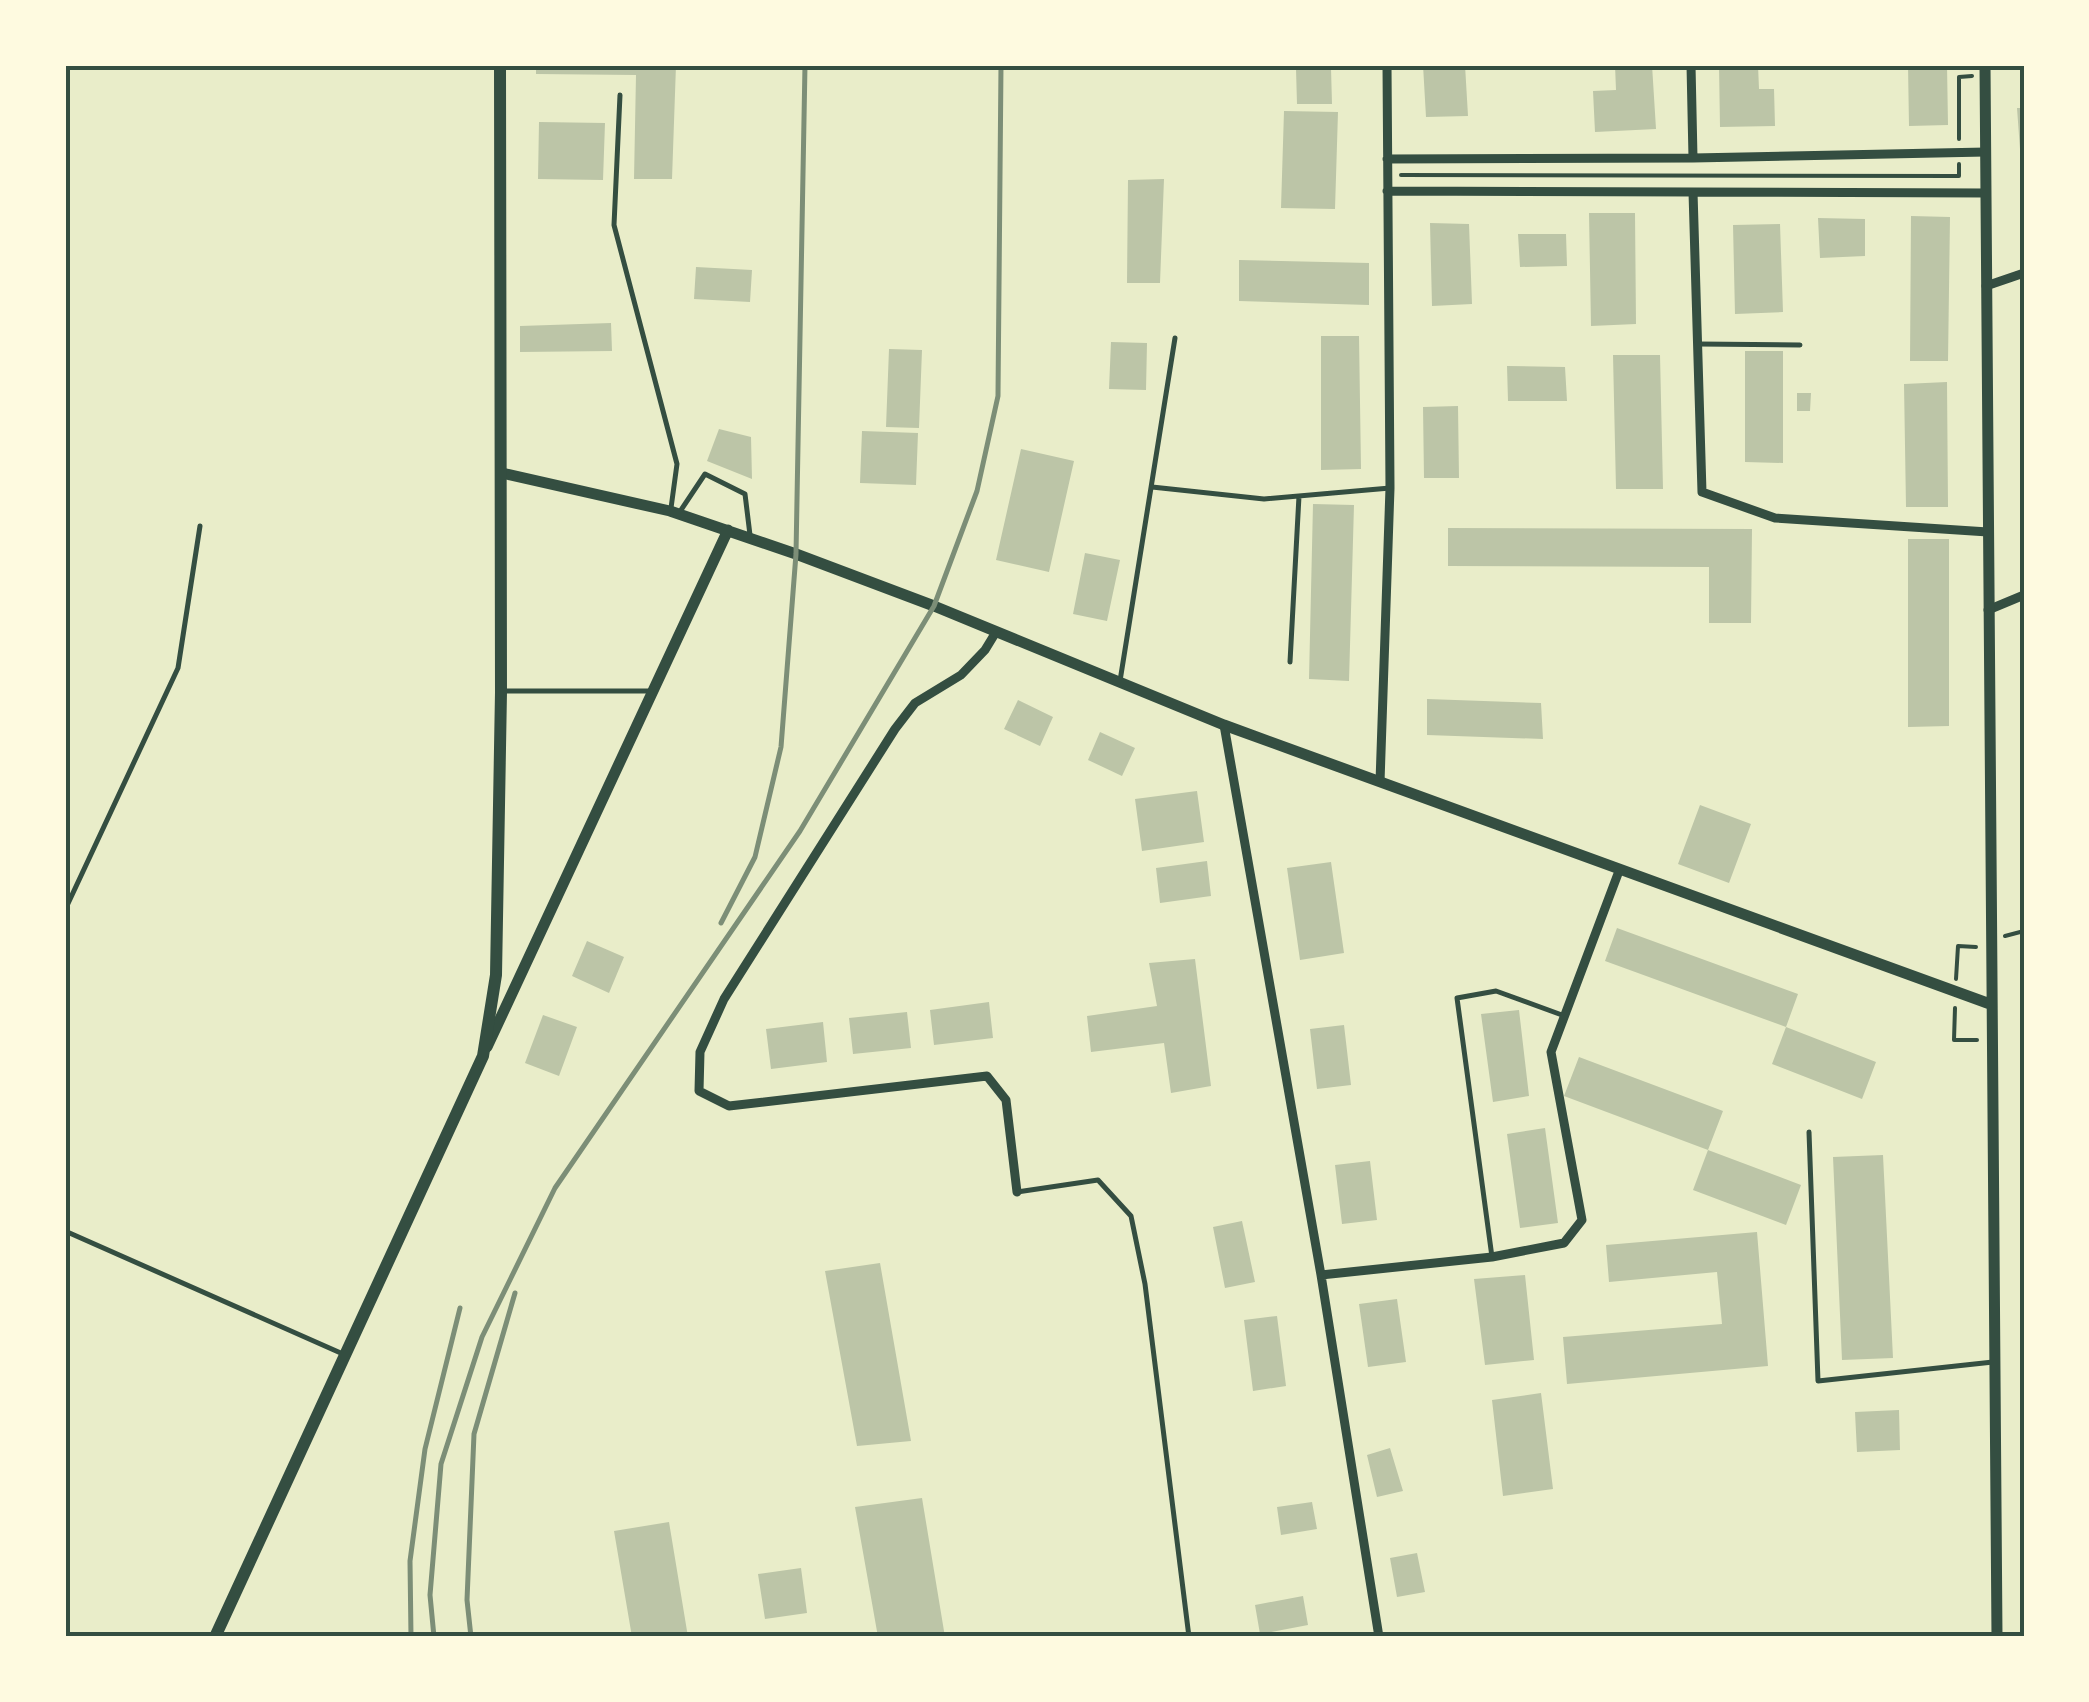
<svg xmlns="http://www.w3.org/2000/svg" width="2089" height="1702" font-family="Roboto,sans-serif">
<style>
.building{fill:#bcc5a7}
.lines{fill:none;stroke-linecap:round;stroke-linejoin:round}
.path{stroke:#344e41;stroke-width:4}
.service{stroke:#344e41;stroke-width:5}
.minor{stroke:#344e41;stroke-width:9}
.tertiary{stroke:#344e41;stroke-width:11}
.secondary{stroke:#344e41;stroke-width:12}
.rail{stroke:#7c8e77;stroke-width:5}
.neatline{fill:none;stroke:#344e41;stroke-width:4}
</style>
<rect width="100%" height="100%" fill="#e9edc9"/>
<path class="building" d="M536,65h140l-4,114h-38l2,-104 -100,-1z
M1423,65h42l3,51 -42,1z
M1615,65h37l4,64 -61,3 -2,-41 23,-1z
M1719,65h39l1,24h15l1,37 -55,1z
M1908,65h39l1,60 -39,1z
M1331,68l1,36h-35l-1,-35z
M2017,108h7v55h-3z
M1284,111l54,1 -3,97 -54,-1z
M539,122l66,1 -2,57 -65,-1z
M1164,179l-4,104h-33l1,-103z
M1589,213h46l1,111 -45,2z
M1911,216l39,1 -2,144h-38z
M1818,218l47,1v37l-45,2z
M1430,223l39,1 3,80 -40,2z
M1780,224l3,88 -48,2 -2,-89z
M1518,234h48l1,32 -47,1z
M1239,260l130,3v42l-130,-4z
M696,267l56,3 -2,32 -56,-3z
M611,323l1,28 -92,1v-26z
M1321,336h38l2,133 -40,1z
M1111,342l36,1 -1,47 -37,-1z
M889,349l33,1 -3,78 -33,-1z
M1745,351h38v112l-38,-1z
M1613,355h47l3,134h-47z
M1507,366l58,1 2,34h-59z
M1947,382l1,125h-42l-2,-123z
M1797,393h14l-1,18h-13z
M1458,406l1,72h-35l-1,-71z
M719,429l32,8 1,42 -45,-18z
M862,431l56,2 -2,52 -56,-2z
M1021,449l53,12 -25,111 -53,-12z
M1313,504l41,1 -5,176 -40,-2z
M1448,528l304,1 -1,94h-42v-56l-261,-1z
M1908,539h41v187l-41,1z
M1085,553l35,7 -13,61 -34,-7z
M1427,699l114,4 2,36 -116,-4z
M1018,700l35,17 -13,29 -36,-17z
M1100,732l35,16 -13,28 -34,-16z
M1197,791l7,51 -62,9 -7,-52z
M1700,805l51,19 -22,59 -51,-19z
M1207,861l4,35 -51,7 -4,-35z
M1331,862l13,91 -44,7 -13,-92z
M1617,928l181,66 -12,33 -181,-66z
M587,941l37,16 -15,36 -37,-17z
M1195,959l16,127 -40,7 -7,-50 -73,9 -4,-36 70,-10 -8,-43z
M989,1002l4,36 -59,7 -4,-35z
M1519,1010l10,86 -36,6 -12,-88z
M907,1012l4,36 -58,6 -4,-36z
M543,1015l34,12 -18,49 -34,-13z
M823,1022l4,40 -56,7 -5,-40z
M1344,1025l7,60 -34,4 -7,-60z
M1786,1027l90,35 -14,37 -90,-35z
M1579,1057l144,54 -15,39 -144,-54z
M1545,1128l13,95 -38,5 -13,-94z
M1708,1150l93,35 -15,40 -93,-35z
M1883,1155l10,203 -51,2 -9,-203z
M1370,1161l7,59 -35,4 -7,-59z
M1242,1221l13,61 -30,6 -12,-61z
M1757,1232l11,134 -201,18 -4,-47 159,-13 -5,-52 -108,10 -3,-37z
M880,1263l31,178 -54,5 -32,-175z
M1525,1275l9,85 -49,5 -11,-86z
M1397,1299l9,63 -38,5 -9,-63z
M1277,1316l9,70 -33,5 -9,-71z
M1541,1393l12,96 -50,7 -11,-96z
M1899,1410l1,40 -43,2 -2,-40z
M1390,1448l13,43 -26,6 -10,-42z
M922,1498l23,139h-67l-23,-130z
M1312,1502l5,27 -36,6 -4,-28z
M669,1522l19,115h-56l-18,-106z
M1417,1553l8,39 -28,5 -7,-39z
M801,1568l6,45 -42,6 -7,-45z
M1303,1596l5,29 -48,9 -5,-29z"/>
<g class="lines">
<path class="path" d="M1959,139v-62l13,-1
M1401,175l558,1v-12
M2005,936l19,-5
M1956,979l2,-33 18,1
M1955,1008l-1,32h23"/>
<path class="service" d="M620,95l-6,130 63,239 -6,44
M1698,344l102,1
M1152,487l112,12 126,-11
M679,513l26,-39 40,20 5,41
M1290,662l9,-166
M1120,681l55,-343
M504,691h149
M65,910l113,-242 22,-142
M1809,1132l9,249 175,-19
M1017,1192l81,-12 33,36 14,68 44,353
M65,1231l278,123
M1492,1257l-35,-259 39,-7 66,24"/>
<path class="minor" d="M1691,65l2,93
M1387,159l306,-1 293,-6
M1387,191l599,2
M1693,192l9,300 73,26 213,14
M1986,286l38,-13
M1988,610l36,-15
M996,632l-11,18 -24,25 -46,28 -20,26 -171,270 -24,53 -1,39 30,15 258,-30 19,24 11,92
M1224,725l97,550 58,362
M1380,782l10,-294 -3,-423
M1321,1275l171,-18 72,-14 18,-23 -31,-168 68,-181"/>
<path class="tertiary" d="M1985,65l12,1572
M502,473l168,38 126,43 138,52 290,119 766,279
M487,1047l241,-517"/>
<path class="secondary" d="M215,1637l268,-581 13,-81 5,-283 -1,-627"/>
<path class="rail" d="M721,923l34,-66 26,-110 15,-193 9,-489
M411,1637l-1,-76 15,-112 35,-141
M434,1637l-4,-42 11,-131 41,-127 73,-149 245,-357 134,-225 43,-115 21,-95 3,-331
M471,1637l-4,-37 7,-166 41,-141"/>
</g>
<rect width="2089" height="1702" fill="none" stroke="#fefae0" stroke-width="135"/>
<rect x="68" y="68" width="1954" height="1566" class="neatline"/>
</svg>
